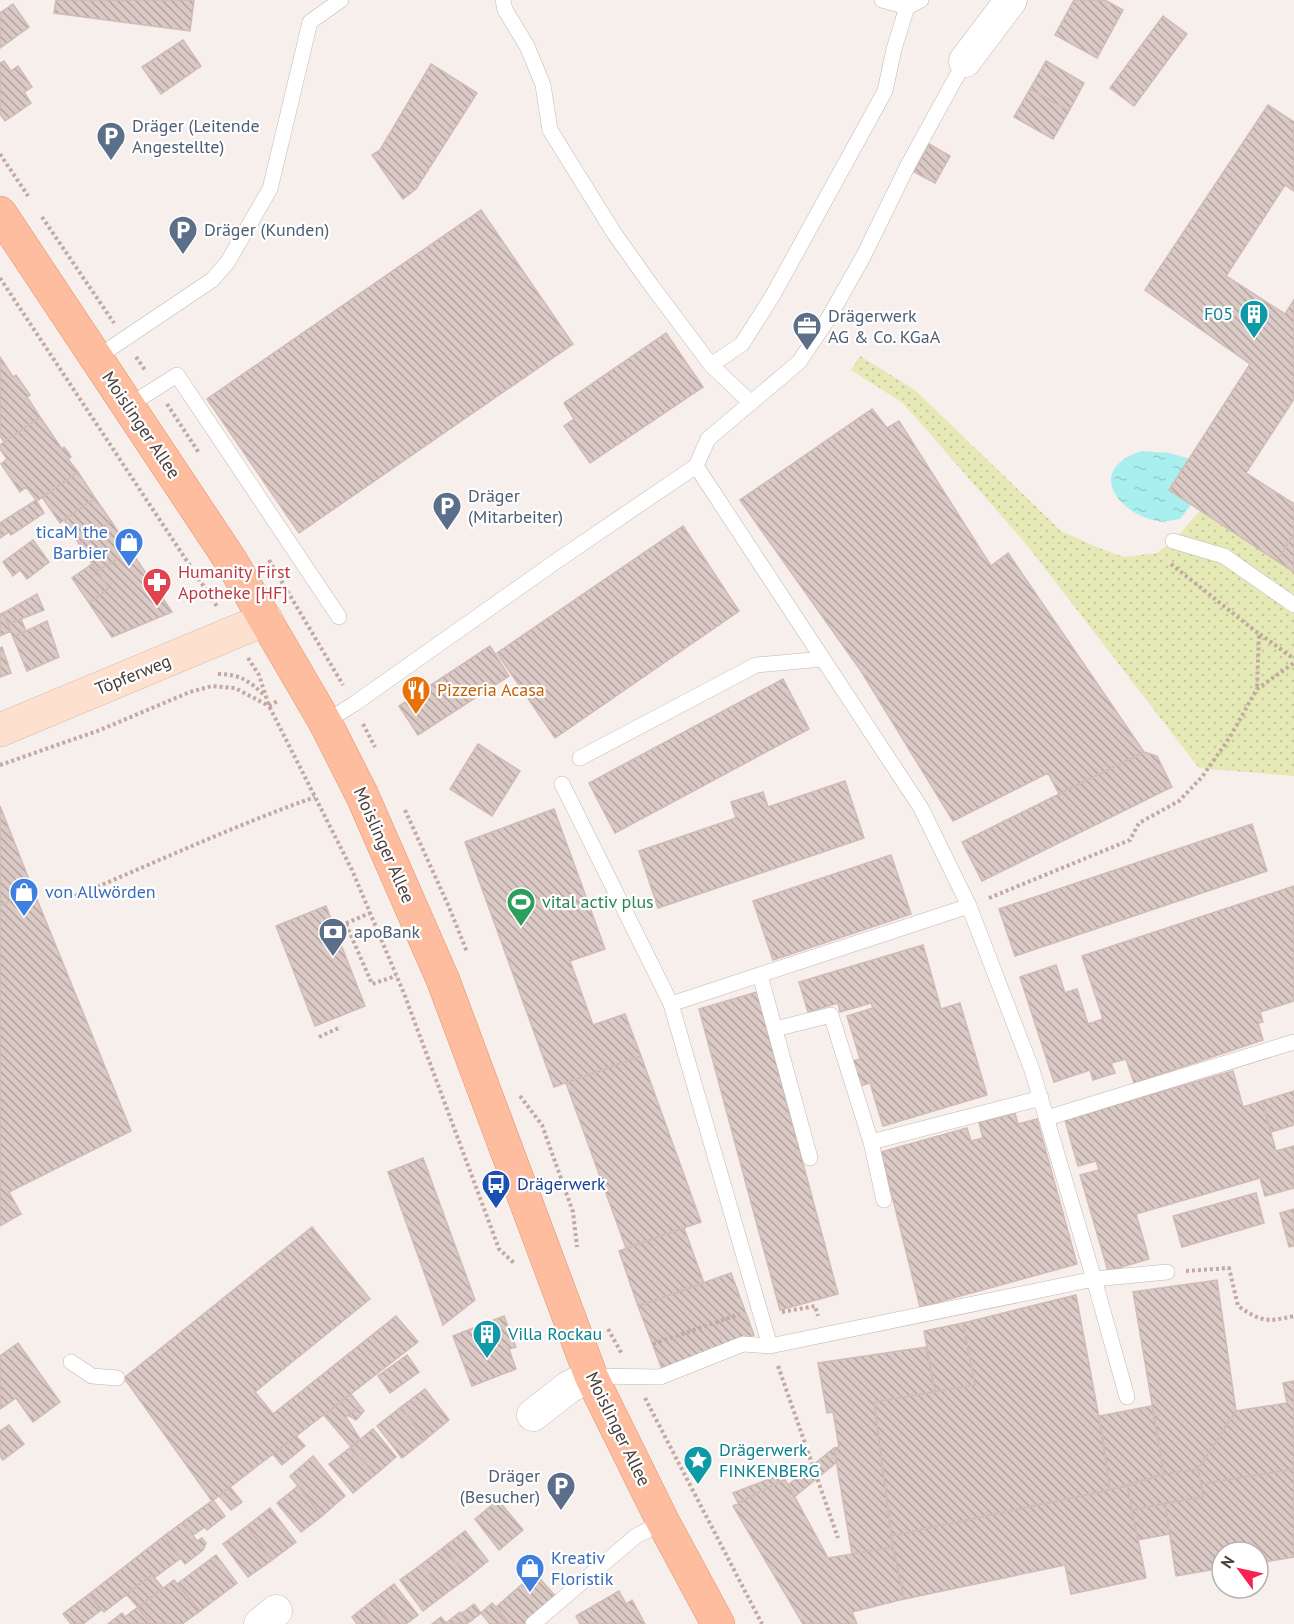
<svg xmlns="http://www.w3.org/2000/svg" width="1294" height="1624" font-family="'PT Sans',sans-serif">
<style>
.grass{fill:url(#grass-dots)}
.water{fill:url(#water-ripples)}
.building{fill:url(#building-back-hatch);stroke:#d2bbb5;stroke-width:1.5}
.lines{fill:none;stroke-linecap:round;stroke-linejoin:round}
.lane-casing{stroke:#c4b6b1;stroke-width:16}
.street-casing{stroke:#c4b6b1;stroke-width:33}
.secondary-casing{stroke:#dbb5a1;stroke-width:34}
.primary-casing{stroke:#e3926c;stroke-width:34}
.path{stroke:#c3a9a0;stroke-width:4;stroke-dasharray:3 3;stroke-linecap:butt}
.lane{stroke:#fff;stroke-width:15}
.street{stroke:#fff;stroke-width:32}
.secondary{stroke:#fee0ce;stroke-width:33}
.primary{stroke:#fdbd9e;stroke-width:33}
.labels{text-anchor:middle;stroke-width:4.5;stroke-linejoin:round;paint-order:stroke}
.service-label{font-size:18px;fill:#4e5e75;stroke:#fff;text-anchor:start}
.culture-label{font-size:18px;fill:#0d838f;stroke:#fff;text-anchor:start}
.street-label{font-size:18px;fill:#4b3d39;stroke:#fff}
.shop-label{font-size:18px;fill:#366cbe;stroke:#fff;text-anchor:start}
.health-label{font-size:18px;fill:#be3a42;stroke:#fff;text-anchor:start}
.food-label{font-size:18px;fill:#c56008;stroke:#fff;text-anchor:start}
.leisure-label{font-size:18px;fill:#27864d;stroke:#fff;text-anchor:start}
.transit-label{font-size:18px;fill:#164399;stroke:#fff;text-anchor:start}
</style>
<defs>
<pattern id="grass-dots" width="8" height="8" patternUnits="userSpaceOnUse" patternTransform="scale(1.5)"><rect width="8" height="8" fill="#e5e9b6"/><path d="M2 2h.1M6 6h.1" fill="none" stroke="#c6c99d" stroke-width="1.8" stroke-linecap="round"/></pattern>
<pattern id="water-ripples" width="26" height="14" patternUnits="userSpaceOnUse" patternTransform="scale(1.5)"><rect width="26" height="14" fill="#aaeff0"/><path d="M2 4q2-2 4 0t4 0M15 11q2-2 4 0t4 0" fill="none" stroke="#94cecf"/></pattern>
<pattern id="building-back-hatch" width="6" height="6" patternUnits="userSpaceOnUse" patternTransform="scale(1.5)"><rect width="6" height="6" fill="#dac9c4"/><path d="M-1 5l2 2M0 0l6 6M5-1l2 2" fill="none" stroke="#b3a4a0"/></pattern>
</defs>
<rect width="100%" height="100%" fill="#f6efec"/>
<path class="grass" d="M860,356l55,34 146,141 35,16 28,10 33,-4 16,-12 27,-30 94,61v204l-95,-8 -172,-223 -124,-142 -52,-33z"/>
<path class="water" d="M1142,451l28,2 20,6 -21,31 22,15 -11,14c-7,1 -16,4 -23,2 -43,-9 -70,-53 -15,-70z"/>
<path class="building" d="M56,0h138l-4,31 -136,-18z
M1074,0h31l18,10 -26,48 -42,-23z
M13,4l16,23 -29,21v-35z
M1163,16l24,18 -53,72 -24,-18z
M183,40l18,26 -40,28 -19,-27z
M4,61l7,10 7,-5 14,21 -8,5 7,11 -26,18 -5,-7v-51z
M1046,61l38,22 -15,28 -39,-22z
M431,64l46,29 -61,96 -13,10 -31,-44 8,-5z
M1030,89l39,22 -16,28 -39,-22z
M1268,105l26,17v69l-9,-6 -59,91 59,38 9,-14v99l-48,74 48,31v68l-125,-82 81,-126 -105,-74z
M929,144l21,12 -15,27 -21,-11z
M481,210l92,134 -274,189 -92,-134z
M666,333l37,54 -113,76 -26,-37 10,-7 -10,-16z
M0,357l13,20 3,-2 9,13 5,7 -3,2 13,20 -36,25 -4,-6z
M872,409l15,19 12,-7 92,145 17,-13 136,199 -85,42 -11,-21 -95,48 -92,-150 -121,-171z
M40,417l22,32 2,-2 4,5 3,5 -3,2 10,13 -41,29 -11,-14 -6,5 -19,-28 6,-5 -7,-10v-4z
M78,472l17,26 -35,25 -18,-26z
M95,498l16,23 -32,23 -15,-24z
M36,500l8,13 -33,22 -2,-3 -9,6v-15z
M111,521l20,30 -34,20 -18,-27z
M683,526l56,85 -184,127 -58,-85z
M1294,534v38l-17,-11z
M33,540l16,22 -22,17 -7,-9 -7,6 -10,-14z
M131,551l41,61 -60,25 -23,-34 20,-15 -12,-17z
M92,564l17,24 -20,15 -17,-25z
M37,594l7,16 -36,14 -5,-11z
M3,613l8,18 -11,5v-22z
M21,619l5,12 -13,6 -5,-13z
M47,621l12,36 -32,14 -14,-34z
M490,646l19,30 -91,59 -19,-29z
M2,647l9,26 -11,4v-29z
M783,679l26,50 -194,104 -26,-50z
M478,744l42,27 -28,45 -42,-27z
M1144,752l13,4 15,31 -190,94 -20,-39z
M845,781l19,57 -206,70 -19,-57 97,-33 -5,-16 32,-10 5,15z
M0,806l34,86 -34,13z
M554,809l51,140 -35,12 23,64 32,-11 16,42 -87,31 -89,-245z
M1252,824l15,47 -252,85 -16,-47z
M891,855l20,59 -138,46 -20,-59z
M1294,886v115l-34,11 3,10 -5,1 5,17 -129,43 -8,-24 -15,4 4,10 -22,7 -3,-10 -36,12 -34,-105 36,-12 9,28 12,-4 11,35 15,-5 -21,-63z
M34,892l97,239 -122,61 12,22 -21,12v-321z
M326,906l39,100 -50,20 -39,-100z
M923,945l18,64 19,-6 27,92 -104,31 -13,-43 -10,3 -8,-25 8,-2 -13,-43 26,-8 -2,-5 -31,9 -2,-9 -30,9 -9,-30z
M757,992l81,302 -58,16 -81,-301z
M641,1056l60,166 -75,26 -60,-165z
M1233,1071l10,36 19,-6 14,50 18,-5v42l-29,8 -5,-18 -124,36 13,45 -41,12 -28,-96 19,-5 -3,-9 -18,5 -13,-46z
M1294,1091v34l-23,7 -9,-31z
M1015,1113l3,11 19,-5 40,145 -157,43 -39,-155 86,-24 4,13 12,-3 -4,-15z
M423,1158l52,142 -32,25 -55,-153z
M1256,1193l8,30 -82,24 -9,-31z
M1294,1209v37l-5,1 -9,-34z
M312,1227l58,72 -115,93 18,22 123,-98 22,26 -206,159 -88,-123z
M684,1228l20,55 -66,23 -19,-55z
M731,1273l23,62 -92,34 -24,-63z
M1217,1280l19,131 -38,58 -34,5 -31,-182z
M1076,1295l27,144 7,51 -219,46 -17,-134 101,-17 -12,-62z
M504,1316l12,31 -7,2 7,20 -44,17 -19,-50z
M963,1323l12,62 -40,7 -11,-61z
M18,1343l42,59 -27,20 -17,-24 -16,11v-53z
M926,1347l9,45 -61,10 19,145 -41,7 -18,-106 5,-1 -6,-35 -6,1 -9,-50z
M407,1355l12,17 -29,21 -12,-17z
M1294,1381v88l-93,15 -3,-15 38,-58 51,-8 -4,-20z
M425,1389l24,31 -23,19 -25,-32z
M351,1394l9,12 -14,11 14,22 -9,8 -27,-32z
M360,1406l4,5 -8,9 -8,-5z
M1152,1406l12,68 -54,16 -11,-74z
M401,1407l25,32 -24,19 -25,-32z
M9,1425l15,19 -21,16 -3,-4v-25z
M373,1429l23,28 -21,18 -24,-28z
M296,1436l9,10 -23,19 -9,-11z
M351,1447l24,28 -22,18 -24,-29z
M834,1448l3,14 -43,35 -6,-12z
M313,1456l32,40 -23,20 -32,-40z
M1198,1469l5,28 -71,13 -5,-24 37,-12z
M1294,1469v88l-36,6v-11h-36v16l-46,8 -11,-73 38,-6 -2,-13z
M777,1476l3,6 -42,21 -5,-10z
M785,1479l43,79 65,-11 11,52 -52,13 5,12h-54l-70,-118z
M298,1486l24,30 -21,16 -24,-29z
M1127,1486l19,92 -75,16 -6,-29 -161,34 -13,-63z
M230,1487l12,15 -11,8 -12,-14z
M213,1500l12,16 -18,14 -2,-3 -12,8 -10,-13z
M498,1500l25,30 -24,20 -24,-31z
M1165,1503l5,31 -32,6 -6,-30z
M270,1508l26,34 -24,18 -25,-34z
M183,1522l14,19 5,-3 4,5 -3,7 -18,14 -21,-28z
M247,1526l25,34 -24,17 -25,-33z
M465,1531l23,30 -21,17 -23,-31z
M164,1536l17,22 -27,20 -2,-3 -48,37 -15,-18z
M444,1547l23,31 -22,16 -23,-30z
M216,1555l21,28 -37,28 -23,-27z
M422,1564l23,30 -22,17 -23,-31z
M535,1573l22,25 -31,26h-17l-13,-17z
M152,1575l11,13 -25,19 -12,-13z
M174,1580l26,31 -18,13h-31l-13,-17z
M394,1584l24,31 -12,9h-15l-18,-24z
M619,1591l7,13 6,-4 13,24h-65l-4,-8z
M89,1594l12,16 -18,14h-12l-8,-10z
M373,1600l18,24h-34l-5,-7z
M492,1603l4,4 13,17h-19l-9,-11z
M474,1604l7,9 -13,10 -7,-9z
M138,1607l13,17h-43l14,-11 3,4z
M460,1612l8,11 -2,1h-34l9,-7 5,6z"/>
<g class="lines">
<g class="lane-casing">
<path id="lane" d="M503,0l2,10 22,36 16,39 7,45 64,103 37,52 60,80 40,38
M907,7l14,-7
M96,358l116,-78 15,-17 43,-74 40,-167 31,-22
M711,365l31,-21 31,-49 112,-204 9,-42 13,-42 -25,-7
M128,406l49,-31 162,242
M696,466l225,342 48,98 63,164 62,209 33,118
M1173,541l51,15 70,49
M325,722l29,-18 201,-142 141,-96 12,-27 91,-77 29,-43 35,-62 45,-92 57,-104
M580,758l176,-93 67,-6
M562,784l109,220 99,342
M760,975l50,183
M671,1004l298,-98
M775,1029l56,-14 40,127 13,58
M1047,1118l247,-76
M871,1142l170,-44
M71,1362l21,14 25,2
M591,1376l69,1 83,-33 27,2 324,-67 73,-7
M533,1624l103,-88 27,-14"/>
</g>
<g class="street-casing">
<path id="street" d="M965,61l46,-61
M533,1415l36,-28 22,-11
M260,1624l16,-13"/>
</g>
<g class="secondary-casing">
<path id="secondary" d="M0,730l266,-111"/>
</g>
<g class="primary-casing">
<path id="primary" d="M0,213l231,348 94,161 37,73 81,185 148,396 72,146 55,102"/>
</g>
<path class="path" d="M0,154l28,42
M42,217l72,106
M0,278l218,330
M136,357l9,13
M167,404l32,49
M269,560l74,125
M1171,564l88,70 -2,54
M1260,634l34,25
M248,658l11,17 10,31 83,164 53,126 94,253 16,15
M218,674c21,0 32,7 46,21
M363,724l12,23
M0,765l100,-35 90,-38 22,-6 23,2 34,18 10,-6
M405,810l44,97 18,45
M75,896c80,-33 158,-70 240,-99
M989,898l141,-58 9,-17 40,-22 23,-24 28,-40 27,-48 37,-26
M346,924l26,60 24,-8
M335,928l35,-15
M319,1037l22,-10
M520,1096l22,29 31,87 4,35
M1186,1271l43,-3 9,38c23,16 29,16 56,10
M782,1312l33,-6 3,10
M608,1329l14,25
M653,1344l87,-30
M778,1366l60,172
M645,1398l117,226"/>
<use href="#lane" class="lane"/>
<use href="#street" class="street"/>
<use href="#secondary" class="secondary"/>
<use href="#primary" class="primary"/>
</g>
<defs>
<g id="parking-pin" transform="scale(1.5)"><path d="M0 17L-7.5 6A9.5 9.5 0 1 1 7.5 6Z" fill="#5c6f8a" stroke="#fff"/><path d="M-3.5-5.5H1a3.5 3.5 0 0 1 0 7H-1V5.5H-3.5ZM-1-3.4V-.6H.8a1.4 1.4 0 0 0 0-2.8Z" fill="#fff"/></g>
<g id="building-pin" transform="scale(1.5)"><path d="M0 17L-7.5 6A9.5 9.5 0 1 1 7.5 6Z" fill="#0f9aa8" stroke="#fff"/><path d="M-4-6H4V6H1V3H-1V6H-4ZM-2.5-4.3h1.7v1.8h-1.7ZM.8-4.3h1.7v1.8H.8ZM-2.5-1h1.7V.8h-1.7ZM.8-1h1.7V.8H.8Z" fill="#fff"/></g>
<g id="office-pin" transform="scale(1.5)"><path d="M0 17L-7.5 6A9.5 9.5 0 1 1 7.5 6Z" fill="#5c6f8a" stroke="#fff"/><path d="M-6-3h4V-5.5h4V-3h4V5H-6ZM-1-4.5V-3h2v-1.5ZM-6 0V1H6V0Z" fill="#fff"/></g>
<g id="shop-pin" transform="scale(1.5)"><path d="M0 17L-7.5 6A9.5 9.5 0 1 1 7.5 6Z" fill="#3f7fe0" stroke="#fff"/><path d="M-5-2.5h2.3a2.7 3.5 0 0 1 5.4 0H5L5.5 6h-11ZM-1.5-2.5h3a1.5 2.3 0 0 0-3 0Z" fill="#fff"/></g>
<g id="pharmacy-pin" transform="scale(1.5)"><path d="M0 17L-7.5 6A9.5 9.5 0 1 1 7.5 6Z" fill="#e0444e" stroke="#fff"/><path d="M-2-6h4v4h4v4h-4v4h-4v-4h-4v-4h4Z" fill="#fff"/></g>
<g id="restaurant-pin" transform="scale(1.5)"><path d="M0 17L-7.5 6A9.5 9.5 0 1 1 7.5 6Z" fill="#e8710a" stroke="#fff"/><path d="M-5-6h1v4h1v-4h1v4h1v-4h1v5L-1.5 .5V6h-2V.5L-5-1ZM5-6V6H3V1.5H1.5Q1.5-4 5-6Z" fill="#fff"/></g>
<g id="stadium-pin" transform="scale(1.5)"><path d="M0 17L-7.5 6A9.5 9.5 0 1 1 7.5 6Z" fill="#2e9e5b" stroke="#fff"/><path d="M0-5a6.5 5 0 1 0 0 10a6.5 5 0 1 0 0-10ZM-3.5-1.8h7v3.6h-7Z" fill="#fff"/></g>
<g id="bank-pin" transform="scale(1.5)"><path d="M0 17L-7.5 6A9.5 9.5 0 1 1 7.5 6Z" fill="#5c6f8a" stroke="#fff"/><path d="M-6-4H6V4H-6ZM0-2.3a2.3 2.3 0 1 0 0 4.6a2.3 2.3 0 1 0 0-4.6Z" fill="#fff"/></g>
<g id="bus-pin" transform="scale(1.5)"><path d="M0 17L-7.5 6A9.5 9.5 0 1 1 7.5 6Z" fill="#1a4fb4" stroke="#fff"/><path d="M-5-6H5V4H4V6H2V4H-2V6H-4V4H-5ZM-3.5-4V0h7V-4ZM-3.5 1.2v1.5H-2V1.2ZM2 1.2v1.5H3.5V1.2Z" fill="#fff"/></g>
<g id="sight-pin" transform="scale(1.5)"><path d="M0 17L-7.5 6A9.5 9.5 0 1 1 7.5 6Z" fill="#0f9aa8" stroke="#fff"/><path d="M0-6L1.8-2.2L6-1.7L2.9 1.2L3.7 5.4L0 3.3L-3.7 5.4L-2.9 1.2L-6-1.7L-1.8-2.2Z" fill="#fff"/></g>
</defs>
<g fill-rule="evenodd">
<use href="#parking-pin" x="111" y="136"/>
<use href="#parking-pin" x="183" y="230"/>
<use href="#building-pin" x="1254" y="314"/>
<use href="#office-pin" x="807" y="326"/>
<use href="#parking-pin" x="447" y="506"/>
<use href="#shop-pin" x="129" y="542"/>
<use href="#pharmacy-pin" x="157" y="582"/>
<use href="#restaurant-pin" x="416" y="690"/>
<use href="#shop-pin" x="24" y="892"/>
<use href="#stadium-pin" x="521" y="902"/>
<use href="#bank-pin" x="333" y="932"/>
<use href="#bus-pin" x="496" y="1184"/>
<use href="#building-pin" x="487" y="1334"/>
<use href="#sight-pin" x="698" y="1460"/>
<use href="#parking-pin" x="561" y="1486"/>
<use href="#shop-pin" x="530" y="1568"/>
</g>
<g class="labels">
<g class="service-label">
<text x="132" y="132">Dräger (Leitende<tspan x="132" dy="21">Angestellte)</tspan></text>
<text x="204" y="236">Dräger (Kunden)</text>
<text x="828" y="322">Drägerwerk<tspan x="828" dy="21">AG &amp; Co. KGaA</tspan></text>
<text x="468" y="502">Dräger<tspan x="468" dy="21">(Mitarbeiter)</tspan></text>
<text x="354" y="938">apoBank</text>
<text x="540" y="1482" text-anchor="end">Dräger<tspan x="540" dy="21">(Besucher)</tspan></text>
</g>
<g class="culture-label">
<text x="1233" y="320" text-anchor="end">F05</text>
<text x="508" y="1340">Villa Rockau</text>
<text x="719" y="1456">Drägerwerk<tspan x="719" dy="21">FINKENBERG</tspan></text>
</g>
<g class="street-label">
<text transform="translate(141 425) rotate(56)" y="6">Moislinger Allee</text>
<text transform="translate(133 675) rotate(-22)" y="6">Töpferweg</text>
<text transform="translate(384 845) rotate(66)" y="6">Moislinger Allee</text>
<text transform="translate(618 1429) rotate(64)" y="6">Moislinger Allee</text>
</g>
<g class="shop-label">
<text x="108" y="538" text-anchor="end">ticaM the<tspan x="108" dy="21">Barbier</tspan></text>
<text x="45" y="898">von Allwörden</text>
<text x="551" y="1564">Kreativ<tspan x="551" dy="21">Floristik</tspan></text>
</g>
<g class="health-label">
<text x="178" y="578">Humanity First<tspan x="178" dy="21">Apotheke [HF]</tspan></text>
</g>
<g class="food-label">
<text x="437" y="696">Pizzeria Acasa</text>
</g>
<g class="leisure-label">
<text x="542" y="908">vital activ plus</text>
</g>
<g class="transit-label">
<text x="517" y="1190">Drägerwerk</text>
</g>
</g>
<g transform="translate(1240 1570) rotate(303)"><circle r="28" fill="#ffffff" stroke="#b7b1b0" stroke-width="1.5"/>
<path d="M0-4.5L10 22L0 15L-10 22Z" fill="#f72153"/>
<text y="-9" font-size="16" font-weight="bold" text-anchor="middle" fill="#4b3d39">N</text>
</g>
</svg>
